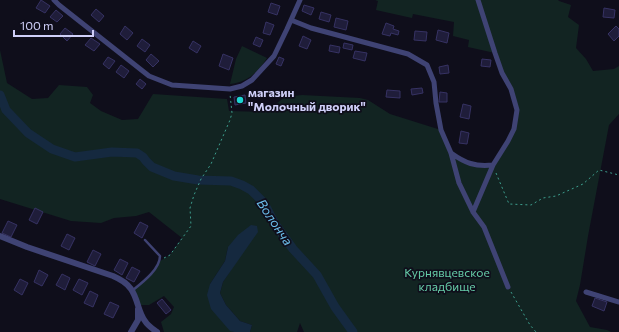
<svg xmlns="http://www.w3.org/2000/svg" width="619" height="332" font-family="Commissioner,sans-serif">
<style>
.green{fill:#122422}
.water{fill:#15293f}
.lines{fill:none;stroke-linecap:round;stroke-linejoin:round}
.river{stroke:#15293f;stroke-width:9}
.building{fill:#1f1d3a;stroke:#363263}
.path{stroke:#3d9e8e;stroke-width:1;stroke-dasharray:2 3;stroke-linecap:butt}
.service{stroke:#3f4374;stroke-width:2.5}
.minor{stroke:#3f4374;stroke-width:5}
.tertiary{stroke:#3f4374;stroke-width:6}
.poi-dot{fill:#1ed5d4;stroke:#0f0e1b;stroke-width:1.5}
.labels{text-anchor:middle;stroke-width:3.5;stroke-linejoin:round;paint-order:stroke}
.poi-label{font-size:12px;font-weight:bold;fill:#cfcff8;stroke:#0f0e1b;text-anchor:start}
.park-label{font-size:12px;fill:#66cda8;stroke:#0f0e1b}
.water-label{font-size:13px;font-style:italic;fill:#6bbdea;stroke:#0f0e1b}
</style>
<rect width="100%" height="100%" fill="#0f0e1b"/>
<path class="green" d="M375,0h183l1,1 12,4 -3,12 11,8 -3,23 10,11 7,12 21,-2 5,-3v48l-10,11 -21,111 -8,49 -4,16 14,26 17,3 4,2h-307l-4,-9 -3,9h-47l2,-7 -12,-4 -14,-16 -6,-12 3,-11 8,-12 -3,-23 -3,14 -15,23 20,46 4,2h-70l-3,-10 10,-8 3,-7 -10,-11 -15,9h-11l-6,-15 17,-13 11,-16 10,-6 12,-17 -33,-26 -13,4 -22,2 -13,5 -30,-2 -71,-22v-149l7,33 25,16 16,-1 11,-13 28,2 6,8 -3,8 11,8 21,9 16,-1 15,-25 74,5 2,12 36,1 20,-15 17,-2 58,3 8,2 22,14 51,16 10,23 11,8 31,4 15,-24 9,-31 -22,-57 -27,-6 1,-7 -16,-4 1,-14 -41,-8 -1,4 -36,-8 2,-9z
M242,46l25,12c-9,14 -19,24 -37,26l6,-25z"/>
<path class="water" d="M251,225l6,1 1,6 -35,50 -3,11 6,12 14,16 12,4 -2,7h-16l-4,-1 -19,-22 -4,-14 3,-11 15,-23 3,-14 10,-12z"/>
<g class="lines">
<path class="river" d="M0,95l6,15 22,23 24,16 23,8 37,-5 25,1 6,4 3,4 6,6 22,9 24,4 33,1 11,4 9,5 13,13 11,21 18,25 24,26 18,32 18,25"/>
</g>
<path class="building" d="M41,0l9,6 -5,7 -9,-5z
M271,3l9,3 -3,9 -9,-3z
M304,5l10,3 -3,7 -9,-4z
M604,8l11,2 -1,8 -11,-1z
M96,9l8,7 -5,6 -8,-7z
M56,10l7,6 -6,6 -7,-5z
M321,12l10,3 -2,7 -10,-3z
M336,18l12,3 -2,9 -12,-3z
M266,22l8,3 -4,10 -7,-2z
M386,23l8,3 -1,3 6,2 -1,4 -7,-2 -1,3 -8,-2z
M125,26l8,7 -6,7 -7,-6z
M616,26l3,3v7l-5,5 -6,-7z
M65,28l8,6 -6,7 -7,-7z
M438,30l11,3 -2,10 -11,-3z
M415,31l12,1 -1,9 -12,-1z
M303,36l8,4 -4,9 -8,-3z
M256,37l7,3 -3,7 -7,-3z
M91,38l9,6 -6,7 -9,-6z
M142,39l8,6 -5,7 -8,-6z
M193,41l8,5 -4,7 -8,-5z
M344,43l9,2 -1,5 -9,-2z
M330,45l10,2 -1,6 -10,-2z
M355,51l12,2 -2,8 -12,-3z
M151,54l8,7 -6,6 -7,-7z
M223,54l10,4 -4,12 -10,-4z
M108,57l7,4 -6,8 -6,-5z
M279,57l5,2 -3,7 -5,-2z
M482,59l9,1 -1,7 -9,-1z
M121,65l8,6 -5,7 -8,-6z
M448,65l1,8 -9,1 -1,-7z
M140,79l6,5 -4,5 -6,-5z
M422,88l1,5 -11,2 -1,-6z
M387,90l13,1v7l-14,-1z
M440,92l7,1v9h-8z
M245,95l1,8 -11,2 -1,-8z
M463,104l8,2 -2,13 -9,-2z
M461,131l8,2 -2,11 -8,-1z
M35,208l8,4 -6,12 -8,-4z
M8,221l9,4 -6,12 -9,-4z
M140,222l8,4 -6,12 -8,-5z
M67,234l8,4 -6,12 -8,-4z
M93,250l8,4 -6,12 -8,-4z
M120,259l8,4 -6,12 -8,-5z
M132,267l8,4 -6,11 -8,-4z
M39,270l9,5 -6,11 -8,-4z
M62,274l8,4 -5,12 -9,-5z
M20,279l8,4 -6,12 -8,-5z
M79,279l9,4 -6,12 -9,-5z
M90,291l8,4 -5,12 -9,-4z
M595,298l12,4 -3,9 -12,-5z
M162,299l9,11 -5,4 -9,-11z
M110,302l9,4 -6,12 -9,-4z"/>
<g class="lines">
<path class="path" d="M496,173l13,31 22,1 12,-7 13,-2 27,-12 16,-14 20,5
M164,258l6,-3 21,-29 -1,-18 4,-13 7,-16 10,-15 19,-44 2,-7 -2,-19
M511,292l19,33 6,7"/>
<path class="service" d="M133,290c10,-8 27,-21 27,-34l-15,-16"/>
<path class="minor" d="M54,0l5,5 90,71 23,9 58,4 12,-3 10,-6 22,-24 13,-27 13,-29
M291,20l20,8 97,26 19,11 7,17 2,21 5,27 10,23 8,30 14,29 11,15 24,60
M451,153c14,10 24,14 42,12
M473,212l20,-47 15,-24 6,-12 3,-19 -6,-21 -9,-16 -7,-20 -17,-53
M586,292l33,10"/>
<path class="tertiary" d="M0,236l27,11 86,29c7,3 14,7 18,13 7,10 7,23 14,32 3,5 8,8 12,11
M131,332l7,-12v-11"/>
</g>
<circle class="poi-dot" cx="240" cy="100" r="4"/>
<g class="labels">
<g class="poi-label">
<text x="248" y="97">магазин<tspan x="248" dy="14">"Молочный дворик"</tspan></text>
</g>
<g class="park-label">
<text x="447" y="277">Курнявцевское<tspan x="447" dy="14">кладбище</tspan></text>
</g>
<g class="water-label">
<text transform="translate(275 222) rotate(56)" y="5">Волонча</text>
</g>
</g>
<path d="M14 30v6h79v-6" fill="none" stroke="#cfcff8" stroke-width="2"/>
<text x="20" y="30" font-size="12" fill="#cfcff8" stroke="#0f0e1b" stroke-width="3" paint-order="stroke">100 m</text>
</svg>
